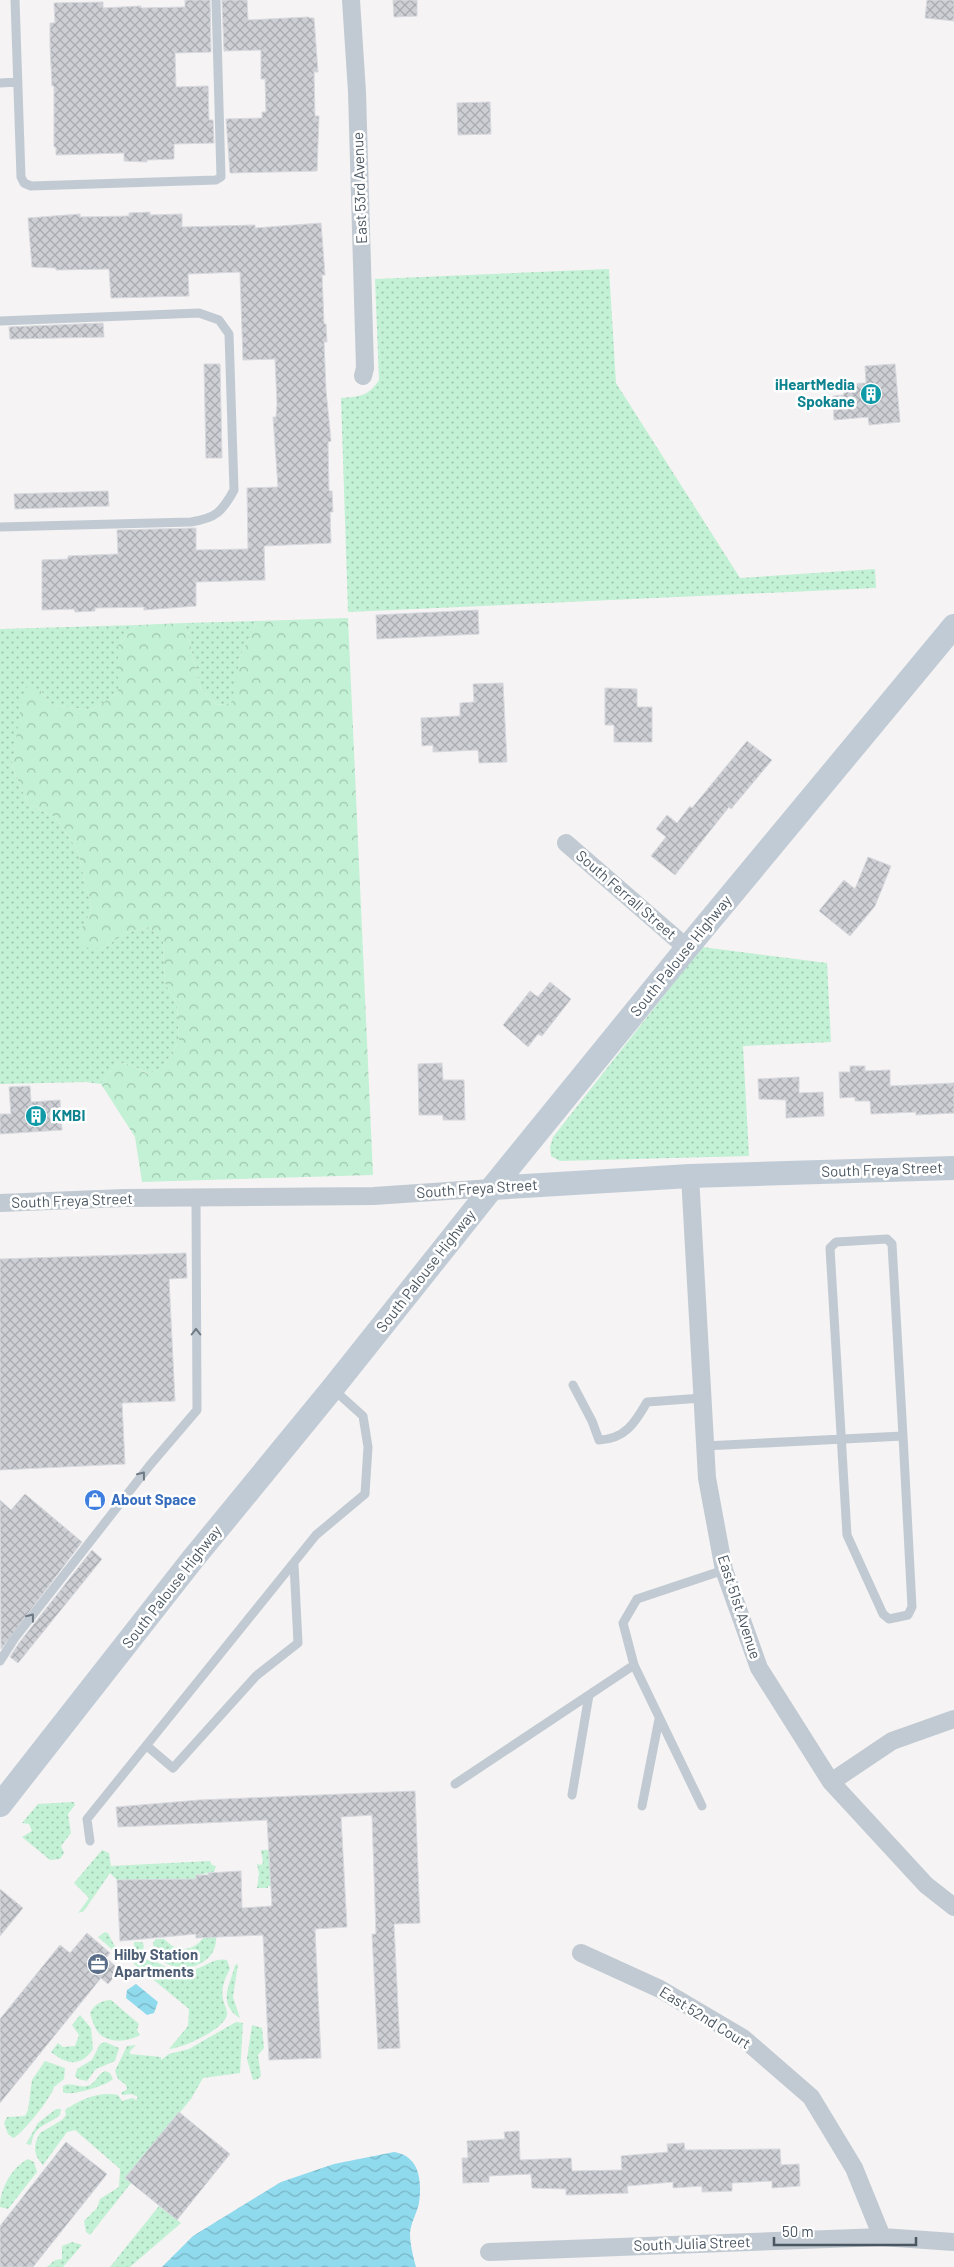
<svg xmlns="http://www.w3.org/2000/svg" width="954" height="2267" font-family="Barlow,sans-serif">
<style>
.green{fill:url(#green-dots)}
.forest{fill:url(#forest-crowns)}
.water{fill:url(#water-waves)}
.building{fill:url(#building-cross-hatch);stroke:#d7d9de}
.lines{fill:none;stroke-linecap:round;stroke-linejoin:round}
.lane{stroke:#c1cad2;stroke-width:9}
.street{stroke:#c1cad2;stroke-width:18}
.secondary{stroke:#c1cbd6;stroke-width:24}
.oneway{stroke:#6e7983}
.labels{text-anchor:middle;stroke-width:5;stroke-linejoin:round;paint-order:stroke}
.street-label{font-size:15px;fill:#4a5661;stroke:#fff}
.culture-label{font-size:15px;font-weight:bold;fill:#0d838f;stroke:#fff;text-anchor:end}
.shop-label{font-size:15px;font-weight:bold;fill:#366cbe;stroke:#fff;text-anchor:start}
.service-label{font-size:15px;font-weight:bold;fill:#4e5e75;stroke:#fff;text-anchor:start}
</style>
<defs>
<pattern id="green-dots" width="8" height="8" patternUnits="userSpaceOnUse" patternTransform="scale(1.25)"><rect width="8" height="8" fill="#c3f1d5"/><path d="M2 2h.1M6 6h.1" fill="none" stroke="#a0c6b0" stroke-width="1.8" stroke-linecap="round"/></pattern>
<pattern id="forest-crowns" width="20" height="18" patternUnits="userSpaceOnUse" patternTransform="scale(1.25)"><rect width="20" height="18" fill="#c3f1d5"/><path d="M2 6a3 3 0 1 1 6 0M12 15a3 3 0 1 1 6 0" fill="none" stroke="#a0c6b0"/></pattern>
<pattern id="water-waves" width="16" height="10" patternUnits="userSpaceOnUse" patternTransform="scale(1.25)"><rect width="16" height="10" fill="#90daee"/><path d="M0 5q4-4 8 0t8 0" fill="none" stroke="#78b4c4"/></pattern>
<pattern id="building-cross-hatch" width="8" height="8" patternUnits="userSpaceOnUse" patternTransform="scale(1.25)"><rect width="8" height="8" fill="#cdcfd5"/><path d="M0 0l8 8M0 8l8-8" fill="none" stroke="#a8abb0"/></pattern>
</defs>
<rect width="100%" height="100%" fill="#f5f3f3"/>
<path class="green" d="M609,269l7,114 124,195 135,-9 1,19 -528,24 -7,-214c18,-1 28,-2 38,-18l-4,-101z
M257,621l-17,36 -7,46 -16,2 -16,-15 -16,-67z
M137,625l-19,20v48l-27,17 -39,-5 -12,-15 -25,56 -3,20 16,38 27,13 22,32 15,61 -14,24 24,15 23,-16 24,-6 14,14 2,42 12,21 2,37 -16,26 -14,7 -18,-9 -13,-3 -17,22 -15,-2 -86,2v-455z
M702,947l125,16 4,79 -88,4 6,110 -189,5 -9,-5 -1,-9 3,-10z
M74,1802l1,3 -7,9 3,19 -10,13 3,7 -4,6 -10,1 -28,-23 10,-6 -3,-7 -7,-1 16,-19z
M102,1850l7,3 2,13 99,-5 2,4 4,1 -2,6 -18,3v4l-79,1 -7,-7 -26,38 -6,2 11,-15 -15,-15z
M261,1850h8l2,36h-3v2h-11l2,-14 -2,-10 4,1 2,-2z
M105,1932l3,1 6,12 12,8 8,-2v-9h8l2,4c-4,14 -14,13 -26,15l-5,-5 1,-5 -16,-14z
M204,1937h12c2,37 -59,42 -63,6l3,-4h8c13,14 29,13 40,-2z
M150,1959c10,4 18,11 29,12 21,3 32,-15 48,-11l3,9c-6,11 -10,21 -6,34 1,3 3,6 3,11 -1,15 -44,34 -58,35l19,-23 1,-17 -56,-46z
M238,1964l-5,33 7,21c-24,-15 -9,-34 -5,-53z
M111,2000l28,24 -2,6 3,5c-12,7 -32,9 -42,-3 -4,-5 -6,-13 -8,-19 4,-8 12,-13 21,-13z
M80,2015l11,13 2,21c-12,18 -26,16 -42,3l7,-9 5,4 12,-1 4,-11 -7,-10z
M236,2022l7,1 -3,50 -37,5 -12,21 -66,79 6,5 -41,52 -4,-3 -2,-11 13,-13 3,-9 19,-12 1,-18 -45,-39 -8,2 -24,33c-10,-10 -10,-20 -3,-32l22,-13 4,-5 -1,-5c14,-10 35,-19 53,-15l4,6 10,-3 4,2 2,-3 -6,-3 -10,1 -1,-2 6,-4 -1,-4 -8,-6 -3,-8 12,-25 9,-1 -6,6v3l31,3v3l8,-6 20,-5z
M252,2025l10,3 2,20 -6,7 3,21 -3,3 -5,1 -6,-21z
M105,2042l14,6 -4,13 -19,8 -9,12 -9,-2 -3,-3 2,-7 15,-9 8,-16z
M45,2061l20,7 -1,11 -10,8c-1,8 -33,49 -41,51l-5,-4 -4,-11 3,-6 18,-1 3,-6 4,-30z
M105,2071l5,2 3,6c-7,7 -44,18 -50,13v-6c9,-4 15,2 24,0 9,-2 10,-12 18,-15z
M56,2109h5l-1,6c-14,12 -25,8 -29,30l-5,-1 12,-21z
M28,2159l6,3 3,10 -29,37 -8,-2c0,-18 11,-39 28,-48z
M159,2206l22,17 -51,44h-20z
M72,2242l10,3 -19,22h-16l8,-7 7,-1v-13z"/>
<path class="forest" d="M348,618l25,557 -231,7 -7,-45 -34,-53 17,-22 13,3 17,9 15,-7 16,-26 -2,-37 -12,-21 -2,-42 -14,-14 -24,6 -23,16 -21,-2 -3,-13 14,-24 -15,-61 -22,-32 -27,-13 -16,-38 10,-67 6,-14 12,5 12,15 39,5 27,-17v-48l19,-20 48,-2 16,67 16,15 15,-2 8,-46 17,-36z"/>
<path class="water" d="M136,1984l22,18 -4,11 -7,2 -21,-17 1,-8z
M394,2152c26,4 28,29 25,51 -2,10 -8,19 -9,30 0,11 3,23 6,34h-254l31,-31 88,-54 53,-18z"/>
<path class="building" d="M185,0h25l1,52 -36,1 1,34 32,-1 1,34h4l1,23 -40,1v15l-27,1v2l-23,-1v-8l-68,2v-8h-2v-61h-2l-2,-41v-22h5l-1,-20 49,-1v6l38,-2v2l44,-1z
M222,0h25l1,20 61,-3v1h5l4,54h-4l1,44h4l-2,55 -87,2 -4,-54 36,-1v-6h4l-1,-33h-4v-29l-37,1z
M393,0h24v16l-23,1z
M927,0h27v21l-29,-3z
M490,102l1,32 -33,1 -1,-32z
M150,212v3l32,-1v13l73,-2v3l66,-5 4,52h-3l2,49h2l1,18h-3l2,48 5,51 -3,1 1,49h3l1,21h-3l1,31 -67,3 1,34 -69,2v24l-52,4v-3l-49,1v3l-20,1 -1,-3 -32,1v-50l26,-1v-3l50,-2 -1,-24 79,-2v22l52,-1 -1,-61 31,-1 -5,-70h3l1,-13 -2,-45 -32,1 -3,-88 -52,2 1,22 -78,2 -2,-29 -53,1v-2l-24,-1 -4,-49 52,-4v3l49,-1v-3z
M103,323l1,14 -94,2 -1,-12z
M204,364h16l2,94h-16z
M895,364l5,58 -31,3 -1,-8 -34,3 -1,-24 11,-1 -1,-11 23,-1 -1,-17z
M108,491l1,15 -94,3 -1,-15z
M478,610l1,24 -102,5 -1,-24z
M503,683l4,79 -28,1 -1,-13 -45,2v-7l-11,1 -1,-28 39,-2v-13l14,-1 -1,-18z
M605,688l32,1v18h15v35h-38v-17h-9z
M747,741l25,19 -41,49 -2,-2 -54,68 -24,-19 15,-19 -10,-8 11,-14 10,8 13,-17 2,2z
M868,857l23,9 -16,40 -25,30 -31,-25 25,-31 11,9z
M550,982l21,17 -29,37 -4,-2 -10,13 -25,-22 27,-34 8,6z
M442,1063l1,17h21l1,40h-22v-5h-24l-1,-51z
M850,1066h15v5l25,-1v16l64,-3v30l-38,2v-3l-45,2 -1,-13h-15v-4l-15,1 -1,-26h11z
M799,1077v16l24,-1 1,24 -38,2v-18l-27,-1 -1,-20z
M30,1086l1,16 29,-2 2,30 -62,4v-20h11l-2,-27z
M186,1253l1,25 -18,1 6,122 -53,2 3,61 -125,6v-211z
M25,1494l57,48 -81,107 -1,-149 11,10z
M92,1550l10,9 -84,104 -8,-6 9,-14z
M415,1791l5,132 -26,1 6,124 -22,1 -6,-115h4l-4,-119 -31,2 6,110 -32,2 6,129 -52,2 -6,-125 -67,3v-4l-76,7 -3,-61 79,-1v-4h13l-1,-2 33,-2 1,37 30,-2 -5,-86 -149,7 -2,-20 84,-7z
M0,1889l23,19 -23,28z
M87,1933l23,20 -4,5 14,12 -12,14 -7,-6 -101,125v-84l60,-74 10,8z
M179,2112l51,42 -53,66 -52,-42z
M519,2131l1,29 51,-2 1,13 50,-1 -1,-14 47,-4 -1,-8 17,-1 1,7 95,-1 1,16 18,-1 1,22 -28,2v-7l-40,2v8l-30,1v-6l-29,2v-6l-46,4 1,7 -62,2v-6l-34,-1 -1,-14 -42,2v6l-26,1 -1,-25h6l-1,-17 38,-2 -1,-7z
M66,2142l41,32 -74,93h-33v-41z"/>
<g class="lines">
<path class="lane" d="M15,0l6,177 3,6 7,3 185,-6 5,-3 -5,-177
M0,83l18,-1
M0,321l199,-8 20,7 10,14 5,156c-12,22 -18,28 -43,32l-191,5
M573,1385l19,36 7,19c26,-1 36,-17 48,-38l55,-4
M705,1446l198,-10 9,171 -4,8 -19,4 -6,-5 -36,-79 -17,-287 6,-6 51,-3 5,5 11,192
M0,1661l14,-22 136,-174 47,-55 -1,-212
M147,1746l26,22 83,-92 42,-33 -4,-79
M455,1784l179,-119
M572,1795l17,-100
M642,1806l17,-87
M702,1806l-68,-141 -11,-42 14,-24 87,-29
M90,1841l-3,-22 229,-284 49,-41 3,-47 -5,-31 -30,-27"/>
<path class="street" d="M351,0l6,92 8,276 -2,8
M566,843l121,105
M690,1176l17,302 17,92 35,98 72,114 95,103 28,22
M0,1203l124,-5 250,-2 118,-8
M831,1782l61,-41 62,-22
M581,1953l79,36 83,49 68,59 43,71 28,69
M489,2252l393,-15 72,5"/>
<path class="secondary" d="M492,1188l198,-12 264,-8
M0,1805l192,-245 140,-171 160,-201 195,-240 267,-322"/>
</g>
<defs><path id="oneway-chevron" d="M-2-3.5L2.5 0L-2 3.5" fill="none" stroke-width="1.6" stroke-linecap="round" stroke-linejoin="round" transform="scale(1.25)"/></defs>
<g class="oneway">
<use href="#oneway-chevron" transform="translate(196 1332) rotate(-90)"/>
<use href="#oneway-chevron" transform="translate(142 1475) rotate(-52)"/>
<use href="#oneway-chevron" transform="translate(31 1617) rotate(-52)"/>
</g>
<defs>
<g id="building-disc" transform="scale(1.125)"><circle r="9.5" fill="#0f9aa8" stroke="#fff"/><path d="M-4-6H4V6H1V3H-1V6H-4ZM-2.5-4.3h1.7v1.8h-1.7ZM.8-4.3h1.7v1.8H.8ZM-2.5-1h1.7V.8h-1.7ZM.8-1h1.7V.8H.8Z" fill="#fff"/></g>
<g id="shop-disc" transform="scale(1.125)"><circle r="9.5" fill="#3f7fe0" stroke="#fff"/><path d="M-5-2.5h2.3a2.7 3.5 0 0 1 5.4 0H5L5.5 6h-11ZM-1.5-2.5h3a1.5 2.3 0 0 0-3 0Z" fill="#fff"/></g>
<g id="office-disc" transform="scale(1.125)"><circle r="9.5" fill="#5c6f8a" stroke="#fff"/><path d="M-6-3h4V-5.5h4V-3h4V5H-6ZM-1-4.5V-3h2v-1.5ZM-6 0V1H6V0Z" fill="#fff"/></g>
</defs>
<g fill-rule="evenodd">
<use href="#building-disc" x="871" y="394"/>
<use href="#building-disc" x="36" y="1116"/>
<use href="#shop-disc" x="95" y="1500"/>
<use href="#office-disc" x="98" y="1964"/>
</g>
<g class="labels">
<g class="street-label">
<text transform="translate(360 188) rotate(-92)" y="5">East 53rd Avenue</text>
<text transform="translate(626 895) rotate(41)" y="5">South Ferrall Street</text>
<text transform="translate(681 956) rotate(-51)" y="5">South Palouse Highway</text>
<text transform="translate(882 1170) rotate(-2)" y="5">South Freya Street</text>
<text transform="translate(477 1189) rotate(-4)" y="5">South Freya Street</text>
<text transform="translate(72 1201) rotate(-2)" y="5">South Freya Street</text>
<text transform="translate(426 1271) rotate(-52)" y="5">South Palouse Highway</text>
<text transform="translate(172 1587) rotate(-52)" y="5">South Palouse Highway</text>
<text transform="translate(739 1607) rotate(72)" y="5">East 51st Avenue</text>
<text transform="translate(705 2018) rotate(32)" y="5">East 52nd Court</text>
<text transform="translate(692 2244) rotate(-2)" y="5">South Julia Street</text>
</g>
<g class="culture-label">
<text x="855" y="390">iHeartMedia<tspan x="855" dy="17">Spokane</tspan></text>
<text x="52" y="1121" text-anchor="start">KMBI</text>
</g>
<g class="shop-label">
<text x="111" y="1505">About Space</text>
</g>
<g class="service-label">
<text x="114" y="1960">Hilby Station<tspan x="114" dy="17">Apartments</tspan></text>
</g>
</g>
<path d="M774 2237v8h142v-8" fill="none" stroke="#4a5661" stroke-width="2.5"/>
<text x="782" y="2237" font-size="15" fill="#4a5661" stroke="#ffffff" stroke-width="4" paint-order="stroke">50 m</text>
</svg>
